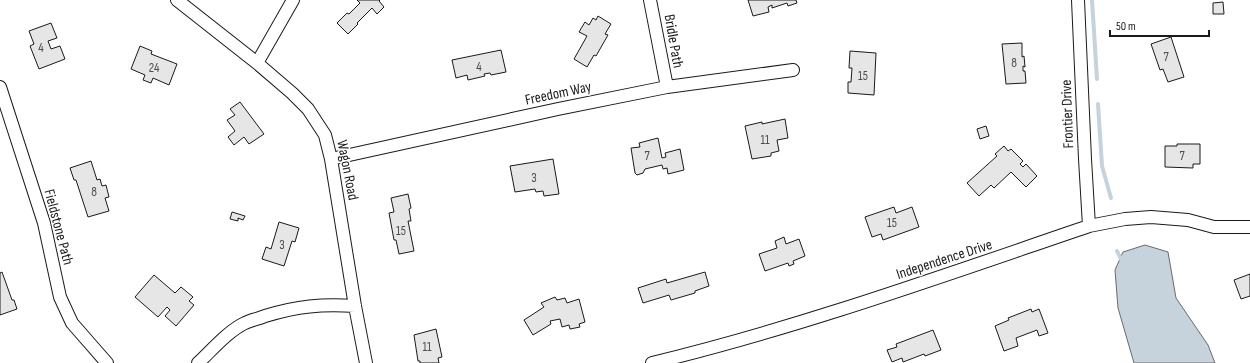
<svg xmlns="http://www.w3.org/2000/svg" width="1250" height="363" font-family="'Sofia Sans Condensed',sans-serif">
<style>
.water{fill:#c6d2dc;stroke:#6a6a6a}
.lines{fill:none;stroke-linecap:round;stroke-linejoin:round}
.stream{stroke:#c6d2dc;stroke-width:4}
.building{fill:#e6e6e6;stroke:#1a1a1a}
.minor-casing{stroke:#1a1a1a;stroke-width:14}
.minor{stroke:#fff;stroke-width:12}
.labels{text-anchor:middle;stroke-width:3;stroke-linejoin:round;paint-order:stroke}
.number-label{font-size:13px;fill:#4d4d4d}
.street-label{font-size:15px;fill:#1a1a1a;stroke:#fff}
</style>
<rect width="100%" height="100%" fill="#fff"/>
<path class="water" d="M1145,245l23,7 8,46 32,47 7,18h-81l-16,-55 -3,-38 8,-18z"/>
<g class="lines">
<path class="stream" d="M1092,0l5,79
M1098,104l4,62 9,32
M1117,251l6,12"/>
</g>
<path class="building" d="M357,0h23l-1,1 5,6 -7,7 -5,-6 -15,15 1,1 -10,10 -11,-11 10,-10 2,1 11,-11z
M748,0h48l1,3 -9,3 -1,-3 -15,5v-3l-4,2 1,5 -16,4z
M1223,2l1,12h-11v-11z
M598,16l13,8 -6,10 3,1 -12,21 -2,-1 -7,12 -13,-8 13,-23 -8,-4 6,-10 4,3 4,-7 3,2z
M51,23l6,15 -9,3 3,8 9,-3 5,13 -26,10 -9,-23 4,-2 -5,-13z
M1171,37l13,40 -16,5 -5,-13 -3,1 -9,-26z
M1022,43v14l2,-1 1,11 -2,-1v5h2l1,12 -20,1 -4,-40z
M140,46l12,5 -1,3 26,10 -8,21 -16,-7 -2,5 -8,-3 2,-5 -14,-6z
M501,50l5,22 -15,3 -1,-2 -6,1 1,2 -17,4 -1,-5 -11,3 -4,-18z
M850,51l26,2 -2,42 -26,-2v-11h3l1,-14h-3z
M240,102l24,32 -15,10 -5,-7 -10,8 -6,-8 7,-6 -8,-11 8,-5 -5,-6z
M785,119l3,19 -11,2 2,11 -8,2v3l-19,3 -7,-33 17,-4v2z
M986,126l3,10 -9,3 -3,-10z
M658,138l4,20 4,-1 -1,-4 15,-4 4,21 -16,4 -1,-6 -4,1 -1,-4 -17,4 -2,4 -6,2 -2,-2 -4,-25 9,-1 -1,-4z
M1177,144h23v20h-7v4l-28,-1v-21h12z
M1004,146l4,5 3,-2 12,12 -3,3 3,3 3,-3 11,12 -11,11 -15,-15 -17,16 -3,-3 -12,11 -12,-13 30,-27 -2,-2z
M553,159l6,35 -15,2 -1,-5 -7,1 -1,-3 -20,3 -5,-26z
M91,161l6,19 3,-1 2,7 4,-1 3,12 -4,1 4,13 -21,6 -12,-37h-2l-4,-12z
M408,194l3,14 -2,1 2,12h-3l6,30 -15,3 -3,-14h-2l-5,-27 5,-1 -3,-14z
M894,207l2,6 16,-6 7,20 -36,13 -2,-6 -9,3 -7,-20z
M232,212l13,4 -2,4 -5,-2v3l-8,-2z
M279,222l20,6 -4,14 -3,-1 -8,25 -22,-7 4,-12 5,2z
M784,237l2,7 13,-5 6,17 -12,5 1,3 -5,2 -1,-3 -23,8 -6,-17 18,-6 -2,-7z
M2,272l10,28h2l3,9 -17,6v-42z
M705,272l4,14 -14,5v2l-24,7 -2,-5 -26,8 -5,-15 28,-9 1,4z
M1250,274v22l-9,3 -7,-19z
M154,275l21,18 6,-6 12,10 -4,4 5,4 -18,21 -11,-10 5,-6 -3,-3 -9,10 -23,-20z
M555,297l2,3 8,-2 2,5 12,-4 6,23 -6,2 1,3 -10,2 -1,-4 -7,2 -2,-8 -10,2 1,3 -18,11 -9,-15 20,-13 -3,-4z
M1031,309l1,3 7,-3 9,24 -9,3 -2,-6 -21,8 2,8 -14,5 -9,-25 14,-6 -1,-2z
M436,329l6,28 -4,1 1,5h-19v-2h-2l-4,-26z
M933,330l8,20 -16,6 -1,-2 -21,8 -1,-4 -10,4 -5,-12 10,-3 -1,-3z"/>
<g class="lines">
<g class="minor-casing">
<path id="minor" d="M177,0l80,63 35,30 16,16 17,26 6,24 24,147 11,57
M650,0l17,87
M1078,0l7,159 4,67
M257,63l36,-63
M0,87l44,136 16,74 12,26 35,40
M331,159l227,-50 109,-22 126,-17
M198,363c14,-13 30,-32 47,-40 6,-3 13,-4 20,-7 33,-10 56,-12 90,-10
M652,363c149,-36 293,-88 437,-137l36,-7 26,-2 37,3 26,7h36"/>
</g>
<use href="#minor" class="minor"/>
</g>
<g class="labels">
<g class="number-label">
<text x="41" y="52">4</text>
<text x="1166" y="61">7</text>
<text x="1014" y="67">8</text>
<text x="479" y="71">4</text>
<text x="154" y="72">24</text>
<text x="863" y="80">15</text>
<text x="765" y="144">11</text>
<text x="647" y="160">7</text>
<text x="1182" y="160">7</text>
<text x="534" y="182">3</text>
<text x="94" y="196">8</text>
<text x="892" y="227">15</text>
<text x="401" y="235">15</text>
<text x="282" y="249">3</text>
<text x="427" y="351">11</text>
</g>
<g class="street-label">
<text transform="translate(674 41) rotate(80)" y="5">Bridle Path</text>
<text transform="translate(558 93) rotate(-12)" y="5">Freedom Way</text>
<text transform="translate(1067 114) rotate(-92)" y="5">Frontier Drive</text>
<text transform="translate(348 170) rotate(79)" y="5">Wagon Road</text>
<text transform="translate(59 227) rotate(75)" y="5">Fieldstone Path</text>
<text transform="translate(944 259) rotate(-18)" y="5">Independence Drive</text>
</g>
</g>
<path d="M1110 30v6h99v-6" fill="none" stroke="#1a1a1a" stroke-width="2"/>
<text x="1116" y="30" font-size="12" fill="#1a1a1a" stroke="#ffffff" stroke-width="3" paint-order="stroke">50 m</text>
</svg>
